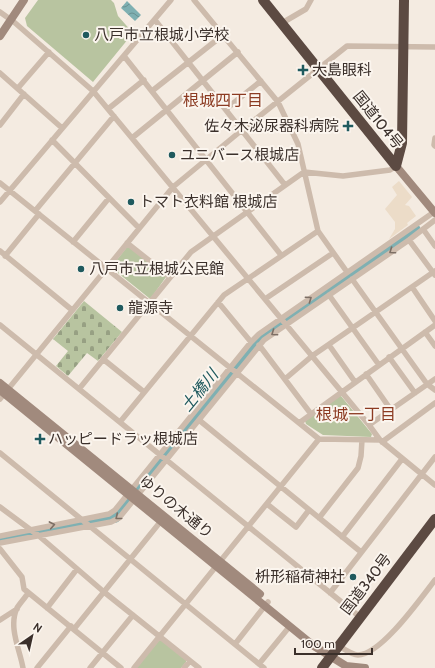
<svg xmlns="http://www.w3.org/2000/svg" width="435" height="668" font-family="Cabin,'Noto Sans JP',sans-serif">
<style>
.green{fill:#b8c4a0}
.cemetery{fill:url(#cemetery-stones)}
.plaza{fill:#ecdcc8}
.water{fill:url(#water-waves)}
.lines{fill:none;stroke-linecap:round;stroke-linejoin:round}
.river{stroke:#7fb0b2;stroke-width:9}
.street{stroke:#cdbbac;stroke-width:5.5}
.secondary{stroke:#a18a7d;stroke-width:8}
.highway{stroke:#5c4a42;stroke-width:10}
.oneway{stroke:#7d6f65}
.poi-dot{fill:#1f5a5e;stroke:#fbf5ee;stroke-width:1.5}
.labels{text-anchor:middle;stroke-width:4;stroke-linejoin:round;paint-order:stroke}
.poi-label{font-size:15px;fill:#3b302b;stroke:#fbf5ee;text-anchor:start}
.street-label{font-size:15px;fill:#3b302b;stroke:#fbf5ee}
.neighbourhood-label{font-size:16px;fill:#8c3b22;stroke:#fbf5ee}
.water-label{font-size:16px;font-style:italic;fill:#1f5a5e;stroke:#fbf5ee}
</style>
<defs>
<pattern id="cemetery-stones" width="16" height="16" patternUnits="userSpaceOnUse"><rect width="16" height="16" fill="#b8c4a0"/><path d="M2 7V4a2 2 0 0 1 4 0v3zM10 15v-3a2 2 0 0 1 4 0v3z" fill="#97a083"/></pattern>
<pattern id="water-waves" width="16" height="10" patternUnits="userSpaceOnUse"><rect width="16" height="10" fill="#7fb0b2"/><path d="M0 5q4-4 8 0t8 0" fill="none" stroke="#699091"/></pattern>
</defs>
<rect width="100%" height="100%" fill="#f4ebe1"/>
<path class="green" d="M38,0h73l3,3 4,13 15,17 -40,49 -66,-56 -2,-8z
M127,247h3l36,30 -15,21h-2l-36,-29 -1,-3z
M339,396h2l31,38 -1,3 -48,-2 -17,-11 -1,-3z
M160,639l26,21v2l-5,6h-45z"/>
<path class="cemetery" d="M84,301l38,31 -24,29 -11,-8 -19,23 -12,-10 12,-15 -15,-12z"/>
<path class="plaza" d="M399,181l13,16 -7,8 4,1 7,10 -9,7 1,2 -19,14 6,-10v-7l-10,-13 12,-14 -5,-8z"/>
<path class="water" d="M127,1l14,14 -6,6 -14,-13z"/>
<g class="lines">
<path class="river" d="M0,540l116,-22 143,-179 157,-110"/>
<path class="street" d="M194,0l84,102 20,42 20,87 29,41
M0,12l14,10 79,69 276,334 11,15 55,45
M155,20l130,165
M282,23l24,-14 5,-9
M124,56l157,199
M0,73l62,55
M18,88l31,-36
M152,91l71,-56
M108,109l36,-29
M226,109l35,-28
M0,125l24,-31
M132,138l106,-86
M435,138l-1,7 1,1
M52,140l87,88
M0,183l319,256
M0,202l171,-202
M35,211l79,-95
M423,229l12,17
M409,240l26,35
M73,242l36,-44
M127,243l43,34
M0,251l72,59
M5,256l34,-42
M352,279l75,105 8,6
M412,287l23,34
M329,295l50,70
M265,299l68,-46
M218,302l33,40
M0,325l360,292
M425,332l10,14
M259,345l52,69
M329,345l26,37
M389,357l26,36
M103,359l41,33
M366,374l25,36
M285,379l27,-23 123,-85
M79,389l112,-137 113,-80 39,4 47,-6 6,-4
M0,399l173,-212 69,-57 105,-84 88,1
M199,420l162,132
M120,422l104,-127 94,-64
M299,423l136,-98
M369,425l66,-46
M382,442l53,-39
M0,453l264,215
M267,504l29,23 13,-17
M0,507l39,29 65,56 95,76
M319,518l39,-50 3,-12 1,-16
M0,536l109,-22 6,-4 136,-168 8,-8 175,-122
M342,537l60,-78
M0,543l111,-21 8,-4 145,-178 145,-100 26,-20
M0,549l22,28 2,12 97,79
M330,593l105,-136
M47,608l30,-39
M0,620l17,-11
M74,629l87,-108
M235,644l33,-42
M339,646c5,3 13,9 19,9 23,0 63,-57 77,-75
M259,664l31,-38
M23,668c-3,-18 -15,-41 -6,-60 3,-5 8,-10 11,-15
M37,668l34,-42
M90,668l43,-53
M134,668l185,-229 61,1
M184,668l6,-7"/>
<path class="secondary" d="M0,36l24,-36
M396,166l39,47
M0,383l260,211
M0,390l314,256 32,20 19,2"/>
<path class="highway" d="M263,0l133,166
M396,166l6,-23 2,-143
M322,668l113,-149"/>
</g>
<defs><path id="oneway-chevron" d="M-2-3.5L2.5 0L-2 3.5" fill="none" stroke-width="1.6" stroke-linecap="round" stroke-linejoin="round"/></defs>
<g class="oneway">
<use href="#oneway-chevron" transform="translate(392 251) rotate(145)"/>
<use href="#oneway-chevron" transform="translate(309 299) rotate(-35)"/>
<use href="#oneway-chevron" transform="translate(274 333) rotate(145)"/>
<use href="#oneway-chevron" transform="translate(118 517) rotate(141)"/>
<use href="#oneway-chevron" transform="translate(52 525) rotate(-11)"/>
</g>
<g class="poi-dot">
<circle cx="86" cy="35" r="4"/>
<path d="M301 64h4v4h4v4h-4v4h-4v-4h-4v-4h4z"/>
<path d="M346 120h4v4h4v4h-4v4h-4v-4h-4v-4h4z"/>
<circle cx="172" cy="155" r="4"/>
<circle cx="131" cy="202" r="4"/>
<circle cx="81" cy="269" r="4"/>
<circle cx="120" cy="308" r="4"/>
<path d="M38 433h4v4h4v4h-4v4h-4v-4h-4v-4h4z"/>
<circle cx="353" cy="577" r="4"/>
</g>
<g class="labels">
<g class="poi-label">
<text x="94" y="40">八戸市立根城小学校</text>
<text x="312" y="75">大島眼科</text>
<text x="339" y="131" text-anchor="end">佐々木泌尿器科病院</text>
<text x="180" y="160">ユニバース根城店</text>
<text x="139" y="207">トマト衣料館 根城店</text>
<text x="89" y="274">八戸市立根城公民館</text>
<text x="128" y="313">龍源寺</text>
<text x="48" y="444">ハッピードラッ根城店</text>
<text x="345" y="582" text-anchor="end">枡形稲荷神社</text>
</g>
<g class="street-label">
<text transform="translate(378 120) rotate(51)" y="5">国道104号</text>
<text transform="translate(176 507) rotate(39)" y="5">ゆりの木通り</text>
<text transform="translate(366 584) rotate(-53)" y="5">国道340号</text>
</g>
<g class="neighbourhood-label">
<text x="223" y="106">根城四丁目</text>
<text x="356" y="420">根城一丁目</text>
</g>
<g class="water-label">
<text transform="translate(199 390) rotate(-51)" y="6">土橋川</text>
</g>
</g>
<g transform="translate(32 636) rotate(34)" stroke="#fbf5ee" stroke-width="3" paint-order="stroke">
<path d="M0-3L7 15L0 10L-7 15Z" fill="#3b302b"/>
<text y="-6" font-size="11" font-weight="bold" text-anchor="middle" fill="#3b302b">N</text>
</g>
<path d="M295 648v6h77v-6" fill="none" stroke="#3b302b" stroke-width="2"/>
<text x="301" y="648" font-size="12" fill="#3b302b" stroke="#fbf5ee" stroke-width="3" paint-order="stroke">100 m</text>
</svg>
